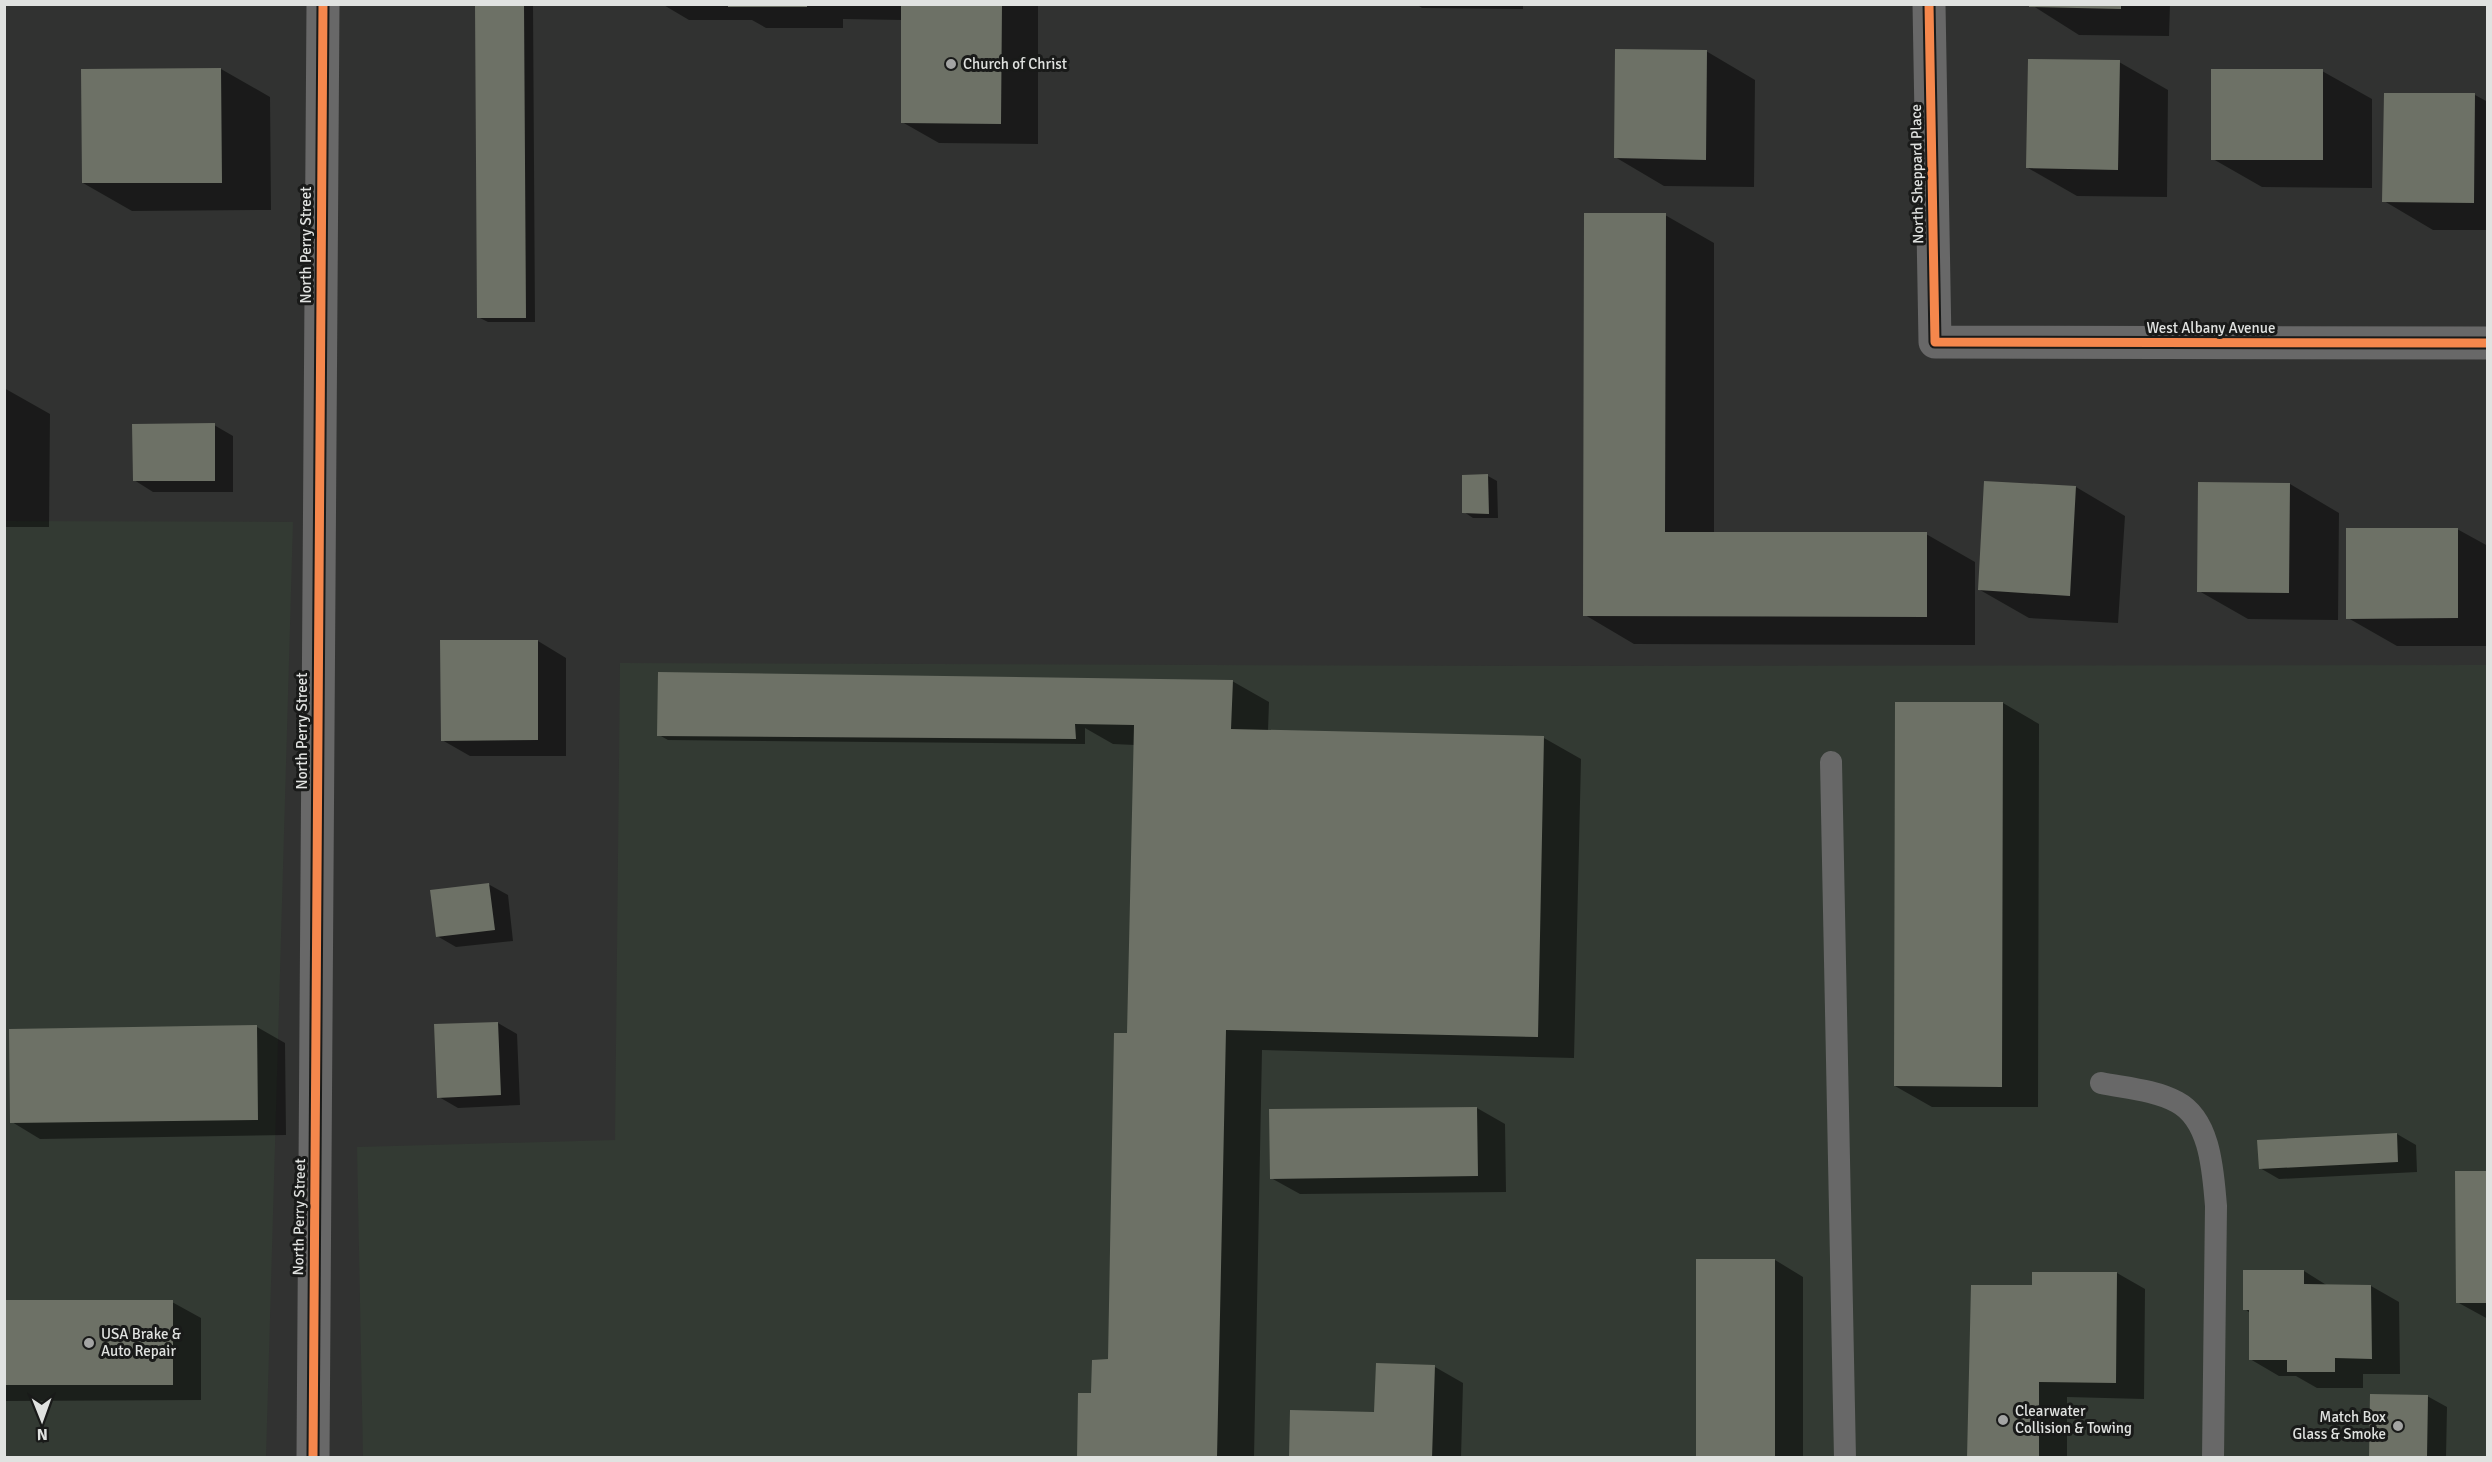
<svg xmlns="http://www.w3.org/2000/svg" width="2492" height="1462" font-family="Signika,sans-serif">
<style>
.built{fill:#333a33}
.shadow{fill:#0007}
.building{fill:#6d7166}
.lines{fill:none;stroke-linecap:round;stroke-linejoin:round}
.service{stroke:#686868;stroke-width:22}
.minor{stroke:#686868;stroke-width:33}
.cycleway-casing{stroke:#191a19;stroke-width:13}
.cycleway{stroke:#f5874c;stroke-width:9}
.poi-dot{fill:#a3a4a3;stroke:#191a19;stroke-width:2}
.labels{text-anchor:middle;stroke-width:6;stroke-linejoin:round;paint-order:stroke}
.poi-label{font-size:15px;fill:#e0e2e0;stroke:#191a19;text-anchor:start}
.street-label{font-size:15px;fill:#e0e2e0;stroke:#191a19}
</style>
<rect width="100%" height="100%" fill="#313231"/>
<path class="built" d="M4,521l289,1 -27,935h-261z
M620,663l913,3 954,-1v792h-2124l-6,-310 258,-7z"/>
<path class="shadow" d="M477,4h56l2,318h-47l-10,-5z
M662,4h376v140l-99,-1 -37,-21v-102l-59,-1v9h-77l-14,-8h-63z
M1416,4h107v5l-101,-1z
M2030,4h140l-1,32 -90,-1z
M1706,51l49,29 -1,107 -90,-1 -49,-29z
M2119,62l49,28 -1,107 -90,-1 -49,-28z
M221,69l49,28 1,113 -139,1 -49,-28z
M2322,71l50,28v89l-110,-1 -49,-28z
M2385,94l90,1 13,7v128h-55l-49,-29z
M1665,215l49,28v291h212l49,28v83l-341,-1 -49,-29z
M4,388l46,26 -1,113h-45z
M214,425l19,11v56h-80l-19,-12z
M1463,476h25l9,5 1,37h-25l-9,-6z
M2290,484l49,29 -1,107 -90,-1 -49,-28z
M2076,487l49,29 -7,107 -89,-5 -49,-28z
M2457,529l31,17v100h-91l-49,-28z
M538,641l28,17v98h-96l-28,-16z
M1232,681l37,21 -1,29 276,7 37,21 -7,299 -312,-8 -8,408h-175l14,-63 16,-34 20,-326 6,-290 -22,-1 -28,-16v16l-417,-4 -9,-5z
M2003,703l36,21 -1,383h-106l-37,-21z
M488,884l20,11 5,46 -57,6 -19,-11z
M498,1023l19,11 3,71 -62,3 -19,-11z
M257,1027l28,16 1,92 -246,4 -28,-17z
M1477,1108l28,16 1,68 -206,2 -29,-16v-67z
M2397,1134l19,11 1,27 -138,7 -19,-11z
M2488,1173v146l-31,-17z
M1775,1260l28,17v181h-105z
M2304,1271l24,15h43l28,16 1,72h-37v14h-46l-21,-12h-17l-29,-17v-46l-5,-4z
M2117,1273l28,16 -1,110 -77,-2v61h-98l65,-171z
M4,1302h168l29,16v82l-197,1z
M1435,1367l28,16 -2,75h-170l85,-44z
M2427,1396l20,11 -1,51h-76z"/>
<path class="building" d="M475,4h49l2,314h-49z
M728,4h79v3h-79z
M901,4h101l-1,120 -100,-1z
M2029,4h92v5l-92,-2z
M1615,49l92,1 -1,110 -92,-2z
M2028,59l92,1 -2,110 -92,-2z
M221,68l1,115h-140l-1,-114z
M2211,69h112v91h-112z
M2384,93h91l-1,110 -92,-1z
M1584,213h82l-1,319h262v85l-344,-1z
M215,423v58h-82l-1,-57z
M1488,474l1,40 -27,-1v-38z
M1984,481l92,5 -6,110 -92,-6z
M2198,482l92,1 -1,110 -92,-1z
M2346,528h112v90l-112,1z
M440,640h98v100l-97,1z
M658,672l575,8 -2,49 313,7 -6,301 -312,-7 -9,428h-140l1,-65h13l1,-33 16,-1 6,-326h13l7,-308 -59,-1 1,15 -419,-3z
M1895,702h108l-1,385 -108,-1z
M489,883l6,47 -59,7 -6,-47z
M498,1022l3,73 -64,3 -3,-74z
M257,1025l1,95 -248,3 -1,-94z
M1477,1107l1,69 -208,3 -1,-70z
M2397,1133l1,29 -139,7 -2,-29z
M2455,1171h33v132h-32z
M1696,1259h79v199h-79z
M2243,1270h61v14l67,1 1,74 -37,-1v14h-48v-12h-38v-50h-6z
M2032,1272h85l-1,111 -77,-1v76h-72l4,-173h61z
M5,1300h168v85h-168z
M1376,1363l59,2 -3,93h-143l1,-48 84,2z
M2370,1394l58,1 -1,63h-58z"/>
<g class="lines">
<path class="service" d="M1831,762l14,696
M2101,1083c25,5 54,7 76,19 34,18 36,71 39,104l-3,252"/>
<path class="minor" d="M1929,4l6,338 553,1
M313,1458l10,-1454"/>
<g class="cycleway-casing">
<path id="cycleway" d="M1929,4l6,338 553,1
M313,1458l10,-1454"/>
</g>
<use href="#cycleway" class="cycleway"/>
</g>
<g class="poi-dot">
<circle cx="951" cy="64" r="6"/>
<circle cx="89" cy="1343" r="6"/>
<circle cx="2003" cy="1420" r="6"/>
<circle cx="2398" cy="1426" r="6"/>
</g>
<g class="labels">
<g class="poi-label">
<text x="963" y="69">Church of Christ</text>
<text x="101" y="1339">USA Brake &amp;<tspan x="101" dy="17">Auto Repair</tspan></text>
<text x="2015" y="1416">Clearwater<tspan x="2015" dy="17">Collision &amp; Towing</tspan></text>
<text x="2386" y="1422" text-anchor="end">Match Box<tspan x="2386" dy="17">Glass &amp; Smoke</tspan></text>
</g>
<g class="street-label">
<text transform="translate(1917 174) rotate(-91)" y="5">North Sheppard Place</text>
<text transform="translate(306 245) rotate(-90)" y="5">North Perry Street</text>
<text x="2211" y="333">West Albany Avenue</text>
<text transform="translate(302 731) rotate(-90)" y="5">North Perry Street</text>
<text transform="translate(299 1217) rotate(-89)" y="5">North Perry Street</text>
</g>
</g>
<rect width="2492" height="1462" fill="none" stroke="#e0e2e0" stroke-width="12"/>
<g transform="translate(42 1420) rotate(179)" stroke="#191a19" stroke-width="4.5" paint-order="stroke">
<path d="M0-4.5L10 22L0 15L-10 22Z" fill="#e0e2e0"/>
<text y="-9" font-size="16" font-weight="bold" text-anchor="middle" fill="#e0e2e0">N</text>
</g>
</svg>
